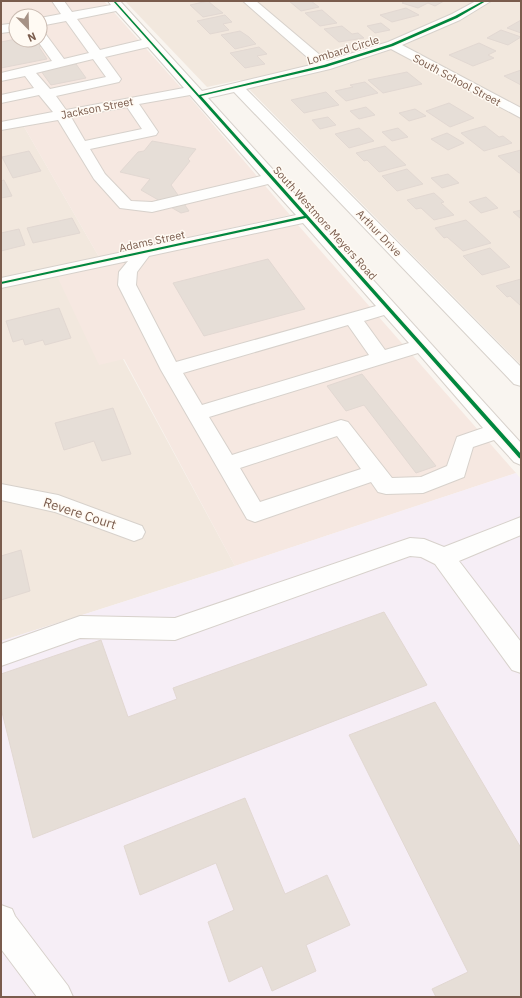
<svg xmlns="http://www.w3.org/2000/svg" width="522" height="998" font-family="'IBM Plex Sans',sans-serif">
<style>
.residential{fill:#f2e8de}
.commercial{fill:#f6e8e1;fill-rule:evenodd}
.education{fill:#f6eef6}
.building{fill:#e6ded7;stroke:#e2d8d2}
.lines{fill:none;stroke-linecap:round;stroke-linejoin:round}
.minor-casing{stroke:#d7d1cb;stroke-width:2}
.minor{fill:#fefefd;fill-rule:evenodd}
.cycleway-casing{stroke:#fffaf3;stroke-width:3}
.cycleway{fill:#00873e;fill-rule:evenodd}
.labels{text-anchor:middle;stroke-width:3;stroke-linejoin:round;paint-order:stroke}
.far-street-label{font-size:11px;fill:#7a5c4d;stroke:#fffaf3}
.street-label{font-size:13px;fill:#7a5c4d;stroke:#fffaf3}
</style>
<rect width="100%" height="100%" fill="#f9f5f0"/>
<path class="residential" d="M125,1h396v364l-281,-285 -33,7z
M23,125l76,132 24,102 112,207 -234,75v-512z"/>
<path class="commercial" d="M1,1h103l78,88 -181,33zM16,16h24v24h-24z
M187,94l103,121 -191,42 -76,-132z
M298,225l218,248 -281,93 -111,-207 -25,6 -44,-93z"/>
<path class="education" d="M516,473l5,6v518h-520v-356l234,-75z"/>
<path class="building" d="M208,1l7,6 8,6 -20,4 -13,-12z
M289,1h22l8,6 -18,4z
M405,1h39l-9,5 -7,-3 -10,5 -16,-5z
M406,8l13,7 -27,7 -12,-7z
M322,10l15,13 -17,3 -15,-13z
M225,15l7,7 -9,2 6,6 -19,4 -13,-13z
M521,20v13l-14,-5z
M381,23l9,7 -15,3 -8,-7z
M342,26l10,8 6,-1 6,5 -25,4 -15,-13z
M501,30l20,7 -13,8 -21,-7z
M240,31l9,6 7,7 -21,5 -14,-14z
M16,39l19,2 13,-2 4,5 -13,3 8,12 -46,9v-26z
M479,43l17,8 -8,4 6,3 -21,8 -24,-11z
M259,47l8,7 -10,2 8,8 -20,4 -15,-15z
M76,64l10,14 -35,7 -10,-14z
M521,70v15l-17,-9z
M407,72l15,12 -39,9 -15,-13z
M365,82l13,11 -32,8 -11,-10 18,-4 -3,-2z
M326,92l13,13 -35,8 -13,-13z
M449,103l25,15 -24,9 -24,-16z
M366,107l9,8 -16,4 -9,-8z
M415,109l11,7 -17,5 -10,-8z
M328,117l8,8 -16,4 -8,-9z
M485,126l14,11 4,-1 9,7 -28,8 -23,-18z
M359,128l15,13 -25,7 -14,-14z
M398,128l10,9 -16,4 -10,-9z
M447,133l17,10 -16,7 -17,-11z
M152,141l44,8 -8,10 2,2 -19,24 18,26 -8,2 -40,-23 9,-11 -30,-7 18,-20 6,-1z
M385,146l21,19 -27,7 -12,-12 -3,1 -8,-8z
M521,150v23h-2l-21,-17z
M29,151l12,20 -28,7 -11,-21z
M407,169l16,15 -26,7 -15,-15z
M448,174l11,9 -17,5 -11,-10z
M4,180l8,16 -11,2v-17z
M434,193l10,9 -3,1 13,12 -20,5 -13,-12 -5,1 -9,-9z
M486,197l12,11 -17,5 -12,-11z
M521,210v9l-8,-7z
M72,218l8,15 -47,10 -6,-15z
M466,220l25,23 -28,8 -16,-14 -3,1 -9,-10z
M19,229l6,16 -24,6v-18z
M490,248l20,19 -28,8 -19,-19z
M268,259l37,50 -101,27 -31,-53z
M521,279v27l-11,-10 -3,1 -11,-11z
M59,308l12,30 -26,7 -2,-5 -18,5 -2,-6 -10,3 -7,-21z
M362,374l74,92 -20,7 -52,-68 -18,6 -19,-25z
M113,408l18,46 -29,7 -8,-20 -30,9 -9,-27z
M21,550l9,41 -29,9v-44z
M384,612l43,73 -394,153 -32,-130v-34l100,-34 27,77 49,-18 -4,-11z
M435,702l86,146v149h-85l-4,-8 36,-17 -119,-237z
M245,798l40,96 42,-19 23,50 -44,20 10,26 -44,20 -10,-25 -33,16 -21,-60 26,-12 -18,-47 -76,32 -16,-49z"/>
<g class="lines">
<g class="minor-casing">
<path id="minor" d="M52,1h12l8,11 39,-7 -3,-4h12l82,90 113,-27 -72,-63h13l71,60 61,-19 64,-28 24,-13h15l-31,19 -58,25 119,63v10l-130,-69 -61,20 -84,20 275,278v19l-7,-2 -280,-292 -26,6 313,345v22l-7,-3 -20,-22 -21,7 -9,30 -41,16 -37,1 -8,-2 -7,-10 -116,40 -8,-3 -86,-149 -43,-85 1,-13 9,-11 -127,27v-10l295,-63 -28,-31 -116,28 -32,-4 -26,-29 -36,-59 -57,10v-8l52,-10 -14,-17 -38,8v-8l33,-7 -9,-12 -24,5v-8l51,-12 -15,-21h3v-9l4,1 20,27 25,-6 -23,-32 -26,5v-8l21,-4zM116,11l26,29 -42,10 -23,-31zM148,47l36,41 -118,22 -10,-14 63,-14 2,-3 -16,-22zM93,59l13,18 -56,12 -14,-16zM190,95l71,81 -109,26 -21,-1 -26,-27 -15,-25 66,-14 2,-3 -19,-28zM127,107l15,22 -57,12 -14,-24zM303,223l73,83 -200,56 -40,-77 1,-13 12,-16zM384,315l25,28 -24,7 -21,-29zM348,325l21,30 -167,50 -19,-32zM418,353l65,75 -26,9 -10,29 -26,11 -29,1 -44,-56 -7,-2 -109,35 -23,-38zM337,436l24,33 -101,33 -20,-34z
M16,23v8l-15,2v-8z
M1,484l57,11 84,31 3,6 -3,6 -8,3 -79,-29 -54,-12z
M521,517v18l-62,26 62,81v31l-9,-3 -77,-106 -14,-7 -11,-1 -235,84 -95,-2 -79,28v-22l79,-28 95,2 235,-80 14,1 20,8z
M1,905l11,4 3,7 53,70 5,11h-36l-36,-48z"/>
</g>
<use href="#minor" class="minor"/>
<g class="cycleway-casing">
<path id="cycleway" d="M113,1h2l84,94 125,-30 67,-21 64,-28 28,-15h3l-29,17 -64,28 -67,21 -125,29 320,358v5l-2,-1 -213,-240 -305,66v-2l303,-66z"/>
</g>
<use href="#cycleway" class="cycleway"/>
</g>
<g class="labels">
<g class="far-street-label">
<text transform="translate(343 50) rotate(-17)" y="4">Lombard Circle</text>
<text transform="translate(457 80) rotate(28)" y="4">South School Street</text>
<text transform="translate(97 108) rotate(-11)" y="4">Jackson Street</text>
<text transform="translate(325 223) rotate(48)" y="4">South Westmore Meyers Road</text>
<text transform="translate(379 233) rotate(46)" y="4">Arthur Drive</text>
<text transform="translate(152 241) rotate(-12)" y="4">Adams Street</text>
</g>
<g class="street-label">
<text transform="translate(80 513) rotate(18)" y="5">Revere Court</text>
</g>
</g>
<rect width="522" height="998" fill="none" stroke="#7a5c4d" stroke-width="4"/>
<g transform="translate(28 28) rotate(157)"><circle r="19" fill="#fffaf3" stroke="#cabbb1"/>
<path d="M0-3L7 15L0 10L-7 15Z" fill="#a69286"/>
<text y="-6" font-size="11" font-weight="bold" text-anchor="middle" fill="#7a5c4d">N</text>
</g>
</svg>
